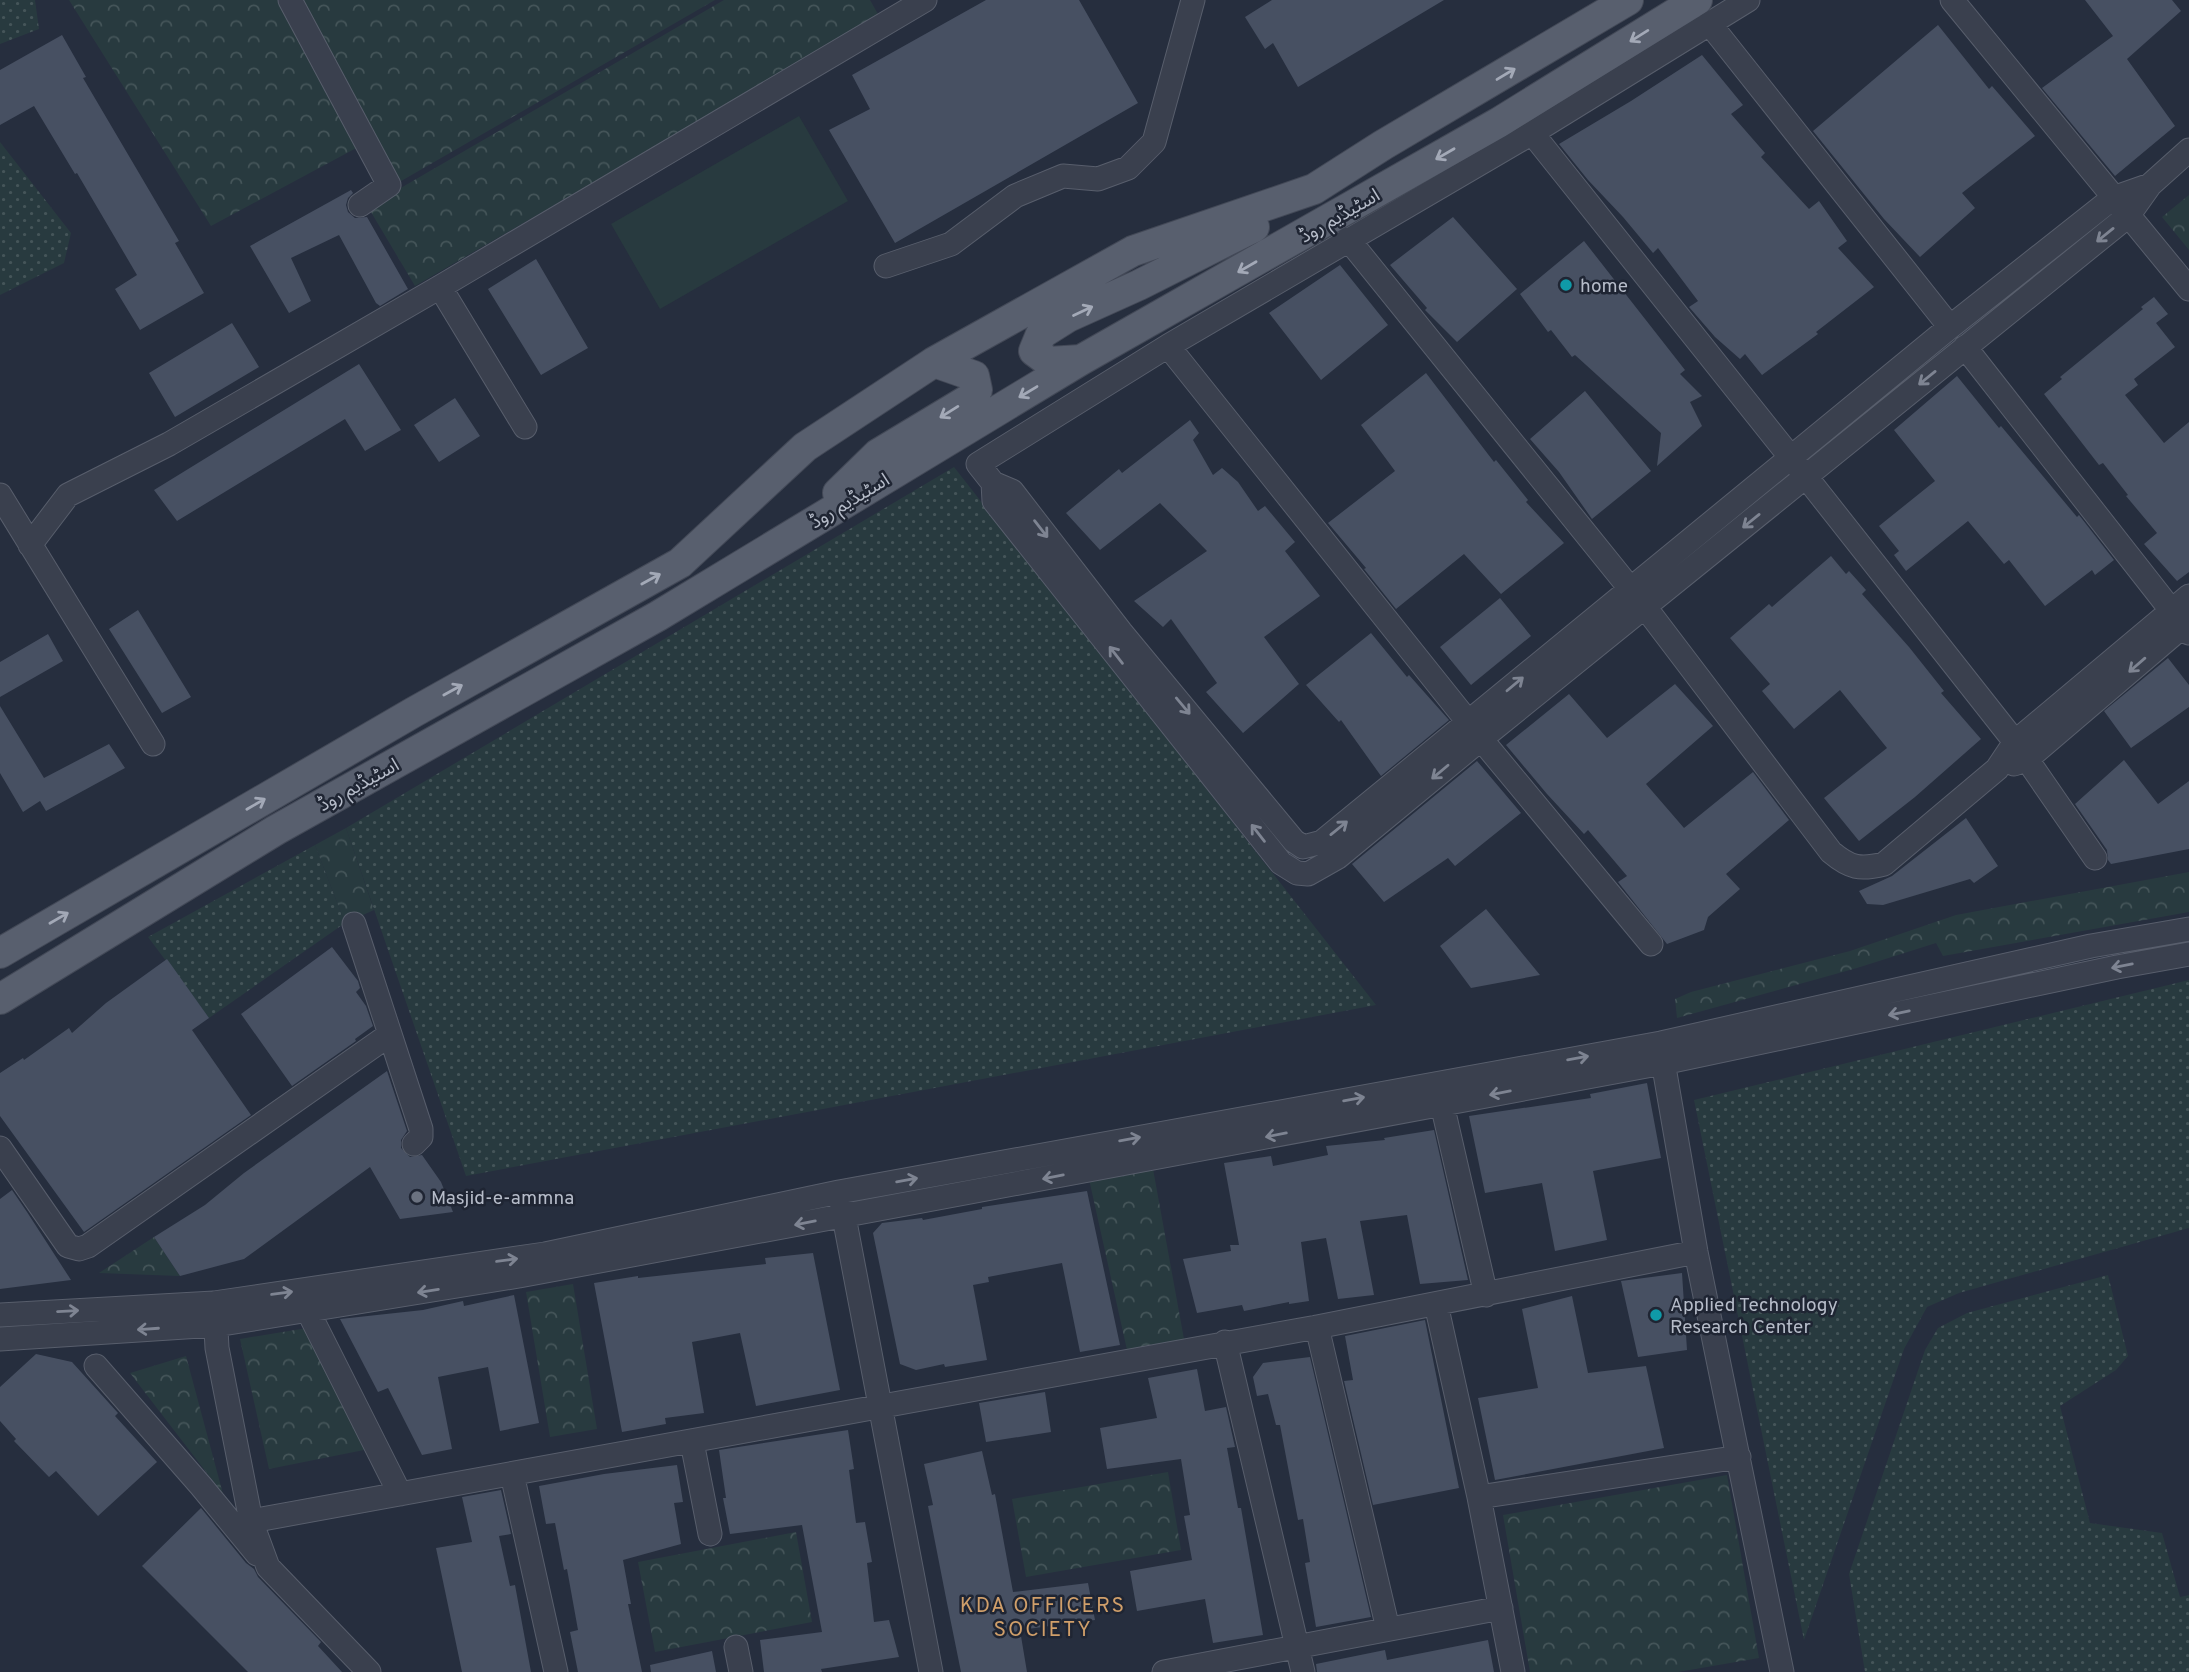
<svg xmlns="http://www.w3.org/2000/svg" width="2189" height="1672" font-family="Overpass,'Noto Sans Arabic',sans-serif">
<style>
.grass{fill:url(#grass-dots)}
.forest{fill:url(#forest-crowns)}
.pitch{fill:#283a3f}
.building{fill:#475062}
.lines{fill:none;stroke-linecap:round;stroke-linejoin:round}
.minor-casing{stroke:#585e6c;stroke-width:25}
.major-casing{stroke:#434957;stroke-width:32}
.minor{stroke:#3a404e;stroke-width:23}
.major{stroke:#585f6e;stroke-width:30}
.oneway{stroke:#a3a9b7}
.oneway2{stroke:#7e8492}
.culture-dot{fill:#0f9aa8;stroke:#1f2533;stroke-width:2.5}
.worship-dot{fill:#6b7280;stroke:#1f2533;stroke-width:2.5}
.labels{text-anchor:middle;stroke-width:5;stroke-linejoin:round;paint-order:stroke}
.street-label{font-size:19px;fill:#b6bcc9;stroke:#1f2533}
.poi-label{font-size:19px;fill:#b6bcc9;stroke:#1f2533;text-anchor:start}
.neighbourhood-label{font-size:21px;letter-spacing:2px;fill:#d09f6a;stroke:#1f2533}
</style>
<defs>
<pattern id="grass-dots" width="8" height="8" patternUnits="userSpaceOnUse" patternTransform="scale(1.75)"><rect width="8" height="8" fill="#283a3f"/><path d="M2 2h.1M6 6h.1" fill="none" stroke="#455559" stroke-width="1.8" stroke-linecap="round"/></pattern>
<pattern id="forest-crowns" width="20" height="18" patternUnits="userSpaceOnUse" patternTransform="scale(1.75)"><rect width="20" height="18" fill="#283a3f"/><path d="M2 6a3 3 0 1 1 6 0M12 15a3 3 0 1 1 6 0" fill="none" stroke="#455559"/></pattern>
</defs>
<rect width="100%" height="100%" fill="#262e3e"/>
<path class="grass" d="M0,0h35l4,29 -39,15z
M0,142l71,91 -7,30 -64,32z
M954,467l422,538 -910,171 -120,-348z
M315,845l30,78 -136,95 -61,-81z
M2189,980v248l-230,65 -32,14 -23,42 -100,291 -110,-540z
M2108,1275l20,81 -12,14 -56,36 30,117 72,10 18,64 9,-2v77h-324l-16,-98 76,-224 13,-22 29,-15z"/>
<path class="forest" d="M69,0h212l79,146 -149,80z
M296,0h419l-319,184z
M724,0h146l9,16 -464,270 -47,-79z
M2189,195v55l-27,-33z
M346,828l28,82 -29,13 -30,-78z
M2189,872v40l-246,44 -7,-13 -79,25 -180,50 -2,-19 16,-7 159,-41 106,-36z
M1151,1158l35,192 -57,9 -42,-189z
M154,1237l26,39 -81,-3z
M573,1284l24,145 -47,8 -24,-145z
M313,1327l61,121 -105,21 -29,-130z
M186,1356l37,138 -93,-121z
M1168,1472l13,78 -155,27 -14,-78z
M1727,1475l32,183 -81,14h-148l-27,-157z
M796,1532l16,90 -157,30 -17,-90z"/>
<path class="pitch" d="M799,116l49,85 -188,108 -49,-85z"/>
<path class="building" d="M986,0h93l59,103 -243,140 -66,-113 41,-21 -18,-34z
M1272,0h172l-146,87 -25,-44 -8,6 -20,-32z
M2085,0h87l9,11 -54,48 48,67 -60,50 -73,-88 71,-52z
M1938,25l51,64 3,-3 43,50 -73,57 13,15 -55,49 -36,-38 -71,-88z
M62,35l24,42 -3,1 96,163 -4,2 29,50 -64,37 -25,-41 22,-14 -60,-102 -2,1 -41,-68 -34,19v-55z
M1702,55l41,50 -12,9 34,39 -4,4 48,52 10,-8 28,40 -9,7 36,39 -58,45 2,2 -56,41 -17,-21 -5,5 -25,-22 -26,-30 9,-6 -40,-53 -5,5 -30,-36 -35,-37 -29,-36 72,-43z
M351,190l2,3 -5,5 -2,7 2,7 7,6 12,-1 41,72 -28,17 -4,-3 -37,-68 -48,23 20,43 -22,12 -39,-67z
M1453,217l64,72 -60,53 -32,-32 2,-2 -37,-43z
M1584,241l101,129 -5,4 22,22 -12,6 12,24 -45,40 4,-33 -86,-78 -3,2 -21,-27 -3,2 -28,-38z
M536,259l52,89 -47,27 -53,-86z
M1340,265l48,60 -67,55 -52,-67z
M2154,297l14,17 -12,9 19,24 -41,32 4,6 -13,10 39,48 25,-21v150l-12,9 -33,-37 13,-11 -31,-37 2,-1 -25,-32 -4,2 -55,-71 18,-15 -2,-2 83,-68 -2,-2z
M232,323l27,44 -84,50 -26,-44z
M359,364l42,66 -36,21 -20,-32 -168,102 -23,-31z
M1426,373l68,89 2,-2 32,40 -2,2 38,41 -63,51 -37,-40 -68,55 -32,-40 2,-1 -38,-45 67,-52 -34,-46z
M1957,376l42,52 2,-2 76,91 2,-2 35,45 -19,15 -3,-5 -47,36 -36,-46 -5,4 -36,-43 -62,50 -12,-16 5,-4 -20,-25 56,-45 -41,-51z
M1585,391l66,80 -59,48 -33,-47 -29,-33z
M455,398l25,38 -41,26 -25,-37z
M1190,420l9,13 -6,7 20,35 9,-7 16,14 20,29 7,-5 30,36 -10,9 35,45 -56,41 35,47 -56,49 -37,-41 11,-9 -46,-64 -8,8 -29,-26 73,-50 -47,-48 -60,47 -34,-37 53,-44 3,4z
M1831,556l15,18 3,-3 17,19 -4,4 47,53 35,44 -3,2 40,46 -66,58 -56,44 -35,-43 63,-50 -47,-58 -46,39 -32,-38 8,-7 -40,-46 39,-34 3,3z
M1500,598l31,38 -60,49 -31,-38z
M138,610l53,87 -29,16 -53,-84z
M1371,633l36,44 2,-2 40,45 -68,56 -40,-56 -2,2 -33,-37z
M48,634l15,27 -63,36v-35z
M2168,658l21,27v22l-58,41 -27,-37z
M1675,684l38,42 -67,58 38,44 69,-56 36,48 -63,54 14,15 -32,28 -4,13 -37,14 -49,-62 9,-6 -39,-46 -4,4 -37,-40 -41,-49 63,-51 38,44z
M0,706l44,72 65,-34 16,24 -79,43 -6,-10 -17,11 -23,-39z
M2124,760l34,44 31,-23v68l-78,15 -3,-4 -1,-10 -32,-46z
M1477,761l44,52 -66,53 -7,-8 -64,44 -32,-38z
M1966,818l32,48 -24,17 -4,-4 -87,26 -16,-1 -8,-13 33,-15z
M1486,909l54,66 -69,13 -31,-42z
M332,947l26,34 2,7 -4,4 10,14 7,20 -18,13 1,2 -64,45 -51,-72z
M167,959l42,59 -17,12 59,85 -167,117 -84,-116v-43l23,-15 1,2 45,-32 3,5 34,-30z
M387,1071l20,60 -6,9v8l9,9 12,-2 19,27 12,30 -53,7 -30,-52 -126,92 -64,17 -26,-39 51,-32 39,-32z
M1647,1083l14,75 -68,13 14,69 -52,11 -13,-68 -57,10 -16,-77 122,-18 -1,-4z
M1434,1130l34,150 -48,4 -13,-69 -47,6 14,74 -36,4 -12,-61 -25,4 8,59 -20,3v-2l-45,9 -2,-6 -45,8 -14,-54 48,-8 -1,-6h9l-15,-82 47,-7 2,10 55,-11 -2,-9 59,-6 -1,-2z
M12,1190l15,22 44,68 -71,9v-90z
M1087,1191l33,154 -40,7 -18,-89 -74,14 1,5 -16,3 14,75 -42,7 -1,-3 -28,6 -16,-6 -27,-131 9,-10 40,-5 1,2 59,-11v-2z
M813,1253l27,137 -84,16 -16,-73 -48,9 12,71 -39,5 1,6 -44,8 -28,-149 44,-7v2l128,-14 -1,-6z
M1682,1273l5,77 -49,7 -17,-76z
M514,1295l25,128 -39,8 -12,-64 -50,10 14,72 -30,6 -34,-67 -10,4 -38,-73 83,-9 40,-9 1,5z
M1572,1296l16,77 58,-7 18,82 -169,32 -17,-82 60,-10 -16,-79z
M1425,1320l34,168 -86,17 -29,-124 9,-1 -8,-44z
M36,1354l36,8 46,51 -3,3 42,46 -59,54 -42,-45 -7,6 -35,-36 2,-2 -16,-18v-34z
M1310,1357l61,260 -55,10 -11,-64 5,-1 -7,-43 -5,1 -18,-95h-4l-8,-31 -11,2 -4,-19 10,-14z
M1197,1369l8,42 21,-4 9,40 -8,1 11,60h3l22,127 -50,8 -8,-44 -68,12 -7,-40 62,-11 -8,-44 6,-1 -9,-56 -74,10 -7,-41 57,-10 -9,-40z
M1045,1392l6,40 -65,10 -7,-39z
M848,1430l6,39 -5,1 7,53 9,-1 7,40 -5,1 7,59 15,-2 10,37 -78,12 1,3h-58l-4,-32 62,-8 -20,-107 -72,9 -7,-36h3l-7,-48z
M982,1451l10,44 3,-1 18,98 75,-9 7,37 -75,10 7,42h-66l-14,-69 -19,-97 5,-1 -9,-41z
M677,1465l6,37 -9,1 7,41 -58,16 8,44h-3l14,68h-64l-8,-40 8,-2 -11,-61 -3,1 -9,-47 -9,1 -7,-38 65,-12z
M501,1490l10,44 -12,2 11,50 5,-1 16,87h-69l-26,-124 36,-6 -10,-45z
M201,1508l45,55 8,6 4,8 63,65 -3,4 24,26h-94l-106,-106z
M1488,1640l6,32h-177l-1,-8 69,-14 2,10z
M712,1651l4,21h-65l-1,-7z"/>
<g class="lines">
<g class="minor-casing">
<path id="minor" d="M290,0l99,185 -29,20
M1748,0l-216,133 -364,213 -190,118 15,19 19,8 109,141 173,209 9,6 19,-5 628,-515 163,-129 37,-13
M1952,0l237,289
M1709,23l241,304
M1532,133l260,326 223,283 80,116
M1348,239l297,368 186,245c19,16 29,18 53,12l113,-95 18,-27 174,-146
M886,266l65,-22 64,-48 48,-20 35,3 30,-11 26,-26 39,-142
M440,287l85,140
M1168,346l301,377
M1965,347l224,286
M993,483l1,18 287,362 16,10 11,1 30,-17 143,-118 647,-523 22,-31 39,-35
M0,495l153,249
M30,545l38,-50 101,-51 271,-157 485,-287
M1481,739l170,205
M2014,764l12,-4 163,-139
M354,924l67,205v8l-7,7
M1661,1050l35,202 86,420
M1442,1104l44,191
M0,1148l68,98 11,3 9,-3 301,-211
M841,1201l90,471
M1436,1304l43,193 34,175
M215,1310l2,38 34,173 17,46 101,105
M308,1311l92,183
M0,1315l214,-12 331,-49 294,-62 822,-149 430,-97 98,-17
M1317,1327l71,302
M0,1339l216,-14 303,-49 1144,-213 454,-96 72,-13
M1225,1342l78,330
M96,1366l105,120 56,68
M692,1442l18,92
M512,1474l44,198
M1479,1497l260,-40
M251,1521l1066,-194 379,-75
M736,1647l5,25
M1164,1672l337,-64"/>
</g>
<g class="major-casing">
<path id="major" d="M1081,360l-32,2 -15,-11 7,-17 27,-17 71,-32 115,-58
M838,493l40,-39 93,-56 6,-8 -3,-14 -40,-14
M0,953l414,-241 266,-149 125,-116 129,-85 199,-111 181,-62 69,-44 245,-145
M0,999l276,-169 382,-214 423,-256 417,-237 199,-123"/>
</g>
<use href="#minor" class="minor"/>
<use href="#major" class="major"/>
</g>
<defs><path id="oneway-shaft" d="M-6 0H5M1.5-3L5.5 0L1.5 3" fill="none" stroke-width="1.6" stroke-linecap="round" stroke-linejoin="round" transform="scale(1.75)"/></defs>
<g class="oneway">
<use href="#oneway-shaft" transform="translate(1639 36) rotate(148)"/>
<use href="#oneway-shaft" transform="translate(1506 74) rotate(-31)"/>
<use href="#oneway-shaft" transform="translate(1445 154) rotate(150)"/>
<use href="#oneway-shaft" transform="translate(1247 267) rotate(150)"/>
<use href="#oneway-shaft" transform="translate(1083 311) rotate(-25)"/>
<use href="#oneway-shaft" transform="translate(1028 392) rotate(149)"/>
<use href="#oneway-shaft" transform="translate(949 412) rotate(148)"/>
<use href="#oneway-shaft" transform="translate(651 579) rotate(-29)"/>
<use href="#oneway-shaft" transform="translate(453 690) rotate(-29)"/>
<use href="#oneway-shaft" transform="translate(256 804) rotate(-30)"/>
<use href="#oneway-shaft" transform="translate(59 918) rotate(-30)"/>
</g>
<g class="oneway2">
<use href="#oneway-shaft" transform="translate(2105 235) rotate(141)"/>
<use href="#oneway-shaft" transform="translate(1927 378) rotate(141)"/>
<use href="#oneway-shaft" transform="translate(1751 521) rotate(141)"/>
<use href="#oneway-shaft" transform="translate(1041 529) rotate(52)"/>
<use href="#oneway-shaft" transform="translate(1116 655) rotate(-128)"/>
<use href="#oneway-shaft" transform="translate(2137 665) rotate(139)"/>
<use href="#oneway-shaft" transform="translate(1515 684) rotate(-40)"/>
<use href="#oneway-shaft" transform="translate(1183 706) rotate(50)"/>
<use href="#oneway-shaft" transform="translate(1440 772) rotate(140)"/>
<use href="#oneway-shaft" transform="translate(1339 828) rotate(-39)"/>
<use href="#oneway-shaft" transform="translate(1258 833) rotate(-128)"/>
<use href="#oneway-shaft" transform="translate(2122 966) rotate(169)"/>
<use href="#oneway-shaft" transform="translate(1899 1013) rotate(168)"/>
<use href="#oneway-shaft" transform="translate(1578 1058) rotate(-10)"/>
<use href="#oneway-shaft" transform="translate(1500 1093) rotate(169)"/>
<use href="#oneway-shaft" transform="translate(1354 1099) rotate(-10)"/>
<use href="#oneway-shaft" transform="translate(1276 1135) rotate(169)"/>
<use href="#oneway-shaft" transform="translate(1130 1139) rotate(-10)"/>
<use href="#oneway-shaft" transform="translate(1053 1177) rotate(169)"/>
<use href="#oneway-shaft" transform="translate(907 1180) rotate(-10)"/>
<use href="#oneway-shaft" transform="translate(805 1223) rotate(169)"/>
<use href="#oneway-shaft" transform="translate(507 1260) rotate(-8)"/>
<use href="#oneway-shaft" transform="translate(428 1291) rotate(171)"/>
<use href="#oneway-shaft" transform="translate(282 1293) rotate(-8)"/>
<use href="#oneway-shaft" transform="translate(68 1311) rotate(-3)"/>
<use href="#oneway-shaft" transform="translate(148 1329) rotate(176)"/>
</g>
<g class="culture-dot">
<circle cx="1566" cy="285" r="7"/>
<circle cx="1656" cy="1315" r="7"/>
</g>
<circle class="worship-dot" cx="417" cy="1197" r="7"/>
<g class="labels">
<g class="street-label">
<text transform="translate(1339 215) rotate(-30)" y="7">اسٹیڈیم روڈ</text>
<text transform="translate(849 500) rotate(-31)" y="7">اسٹیڈیم روڈ</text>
<text transform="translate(358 784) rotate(-29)" y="7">اسٹیڈیم روڈ</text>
</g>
<g class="poi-label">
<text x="1580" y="292">home</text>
<text x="431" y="1204">Masjid-e-ammna</text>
<text x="1670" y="1311">Applied Technology<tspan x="1670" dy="22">Research Center</tspan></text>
</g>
<g class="neighbourhood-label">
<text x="1043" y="1612">KDA OFFICERS<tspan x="1043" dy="24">SOCIETY</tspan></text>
</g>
</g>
</svg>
